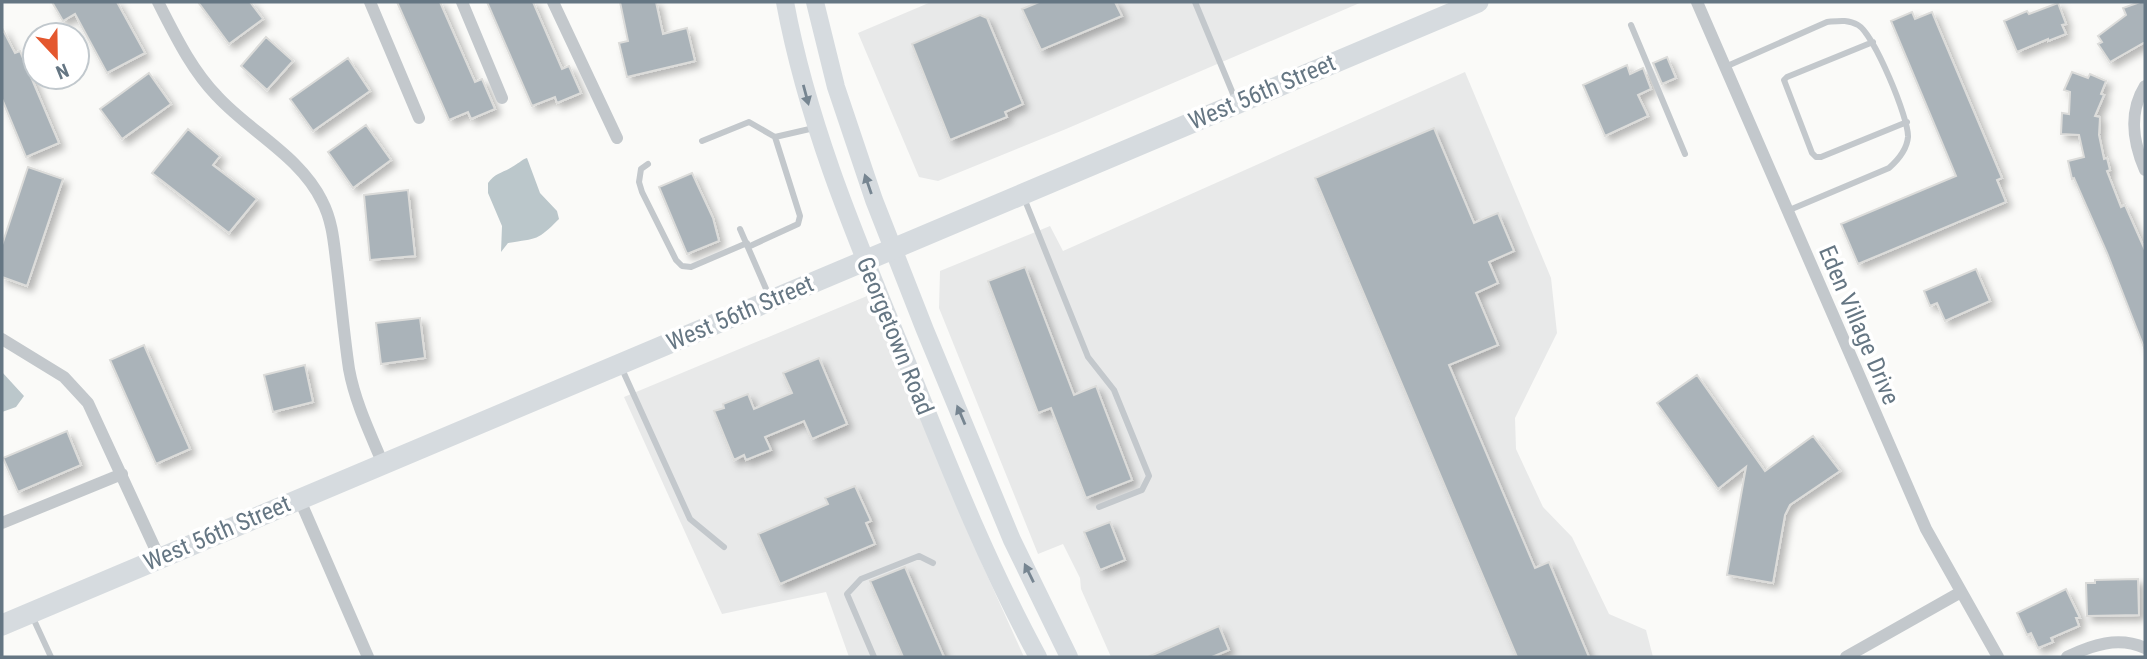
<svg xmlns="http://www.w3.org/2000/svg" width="2147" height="659" font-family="'Roboto Condensed',sans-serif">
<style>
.built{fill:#e8e9e9}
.water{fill:#bbc7cb}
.building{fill:#aab3b9;stroke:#dcdcda;stroke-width:2;filter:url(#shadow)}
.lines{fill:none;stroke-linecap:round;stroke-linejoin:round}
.lane{stroke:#c3c8cc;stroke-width:6}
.street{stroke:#c3c8cc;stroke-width:12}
.secondary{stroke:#d6dbdf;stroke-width:18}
.primary{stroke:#d6dbdf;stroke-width:21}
.oneway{fill:#768591}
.labels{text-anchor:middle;stroke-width:7;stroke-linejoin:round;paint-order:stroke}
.street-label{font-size:24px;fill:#657683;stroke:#fff}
</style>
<defs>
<filter id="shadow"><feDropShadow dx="5" dy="5" stdDeviation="3.5" flood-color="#0004"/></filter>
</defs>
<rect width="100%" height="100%" fill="#fafaf8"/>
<path class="built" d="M931,2h431l-296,127 -128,52 -19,-4 -61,-144z
M1465,72l86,206 6,55 -42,85 1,31 27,58 29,30 37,77 37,16 7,27h-542l-30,-68 -1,-11 -17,-34 -25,10 -99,-246 1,-37 110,-45 13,25z
M867,296l6,10 109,258 42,93h-175l-23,-65 -104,22 -98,-217z"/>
<path class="water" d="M527,158l13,35 17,18 2,8c-22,22 -21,19 -51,24l-7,9 1,-26 -14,-33v-10c7,-10 14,-10 24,-16 6,-3 9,-7 15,-9z
M2,372l22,24 -8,11 -14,5z"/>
<path class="building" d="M52,2h65l28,51 -38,20 -32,-59 -12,7z
M198,2h52l13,17 -34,25z
M397,2h43l35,80 7,-3 13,30 -24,10 -3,-7 -19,8z
M487,2h46l29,67 7,-3 12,27 -24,10 -2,-6 -23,9z
M620,2h36l7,32 24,-6 8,33 -68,16 -8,-34 9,-2z
M1039,2h76l7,14 -81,34 -19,-41z
M2140,2h5v40l-35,20 -12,-18 4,-2 -4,-6 28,-21 -3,-7z
M2058,3l8,21 -4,1 4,9 -18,7v-2l-31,13 -13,-31 23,-10 2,3z
M1912,12l3,7 17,-7 70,166 -5,2 9,22 -148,62 -17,-40 115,-48 -65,-155z
M980,15l7,3 36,86 -18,8 2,5 -57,23 -38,-96z
M2,28l13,25 5,-2 39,92 -33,14 -24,-58z
M266,37l27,24 -26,29 -26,-24z
M1667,57l9,21 -14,6 -9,-21z
M348,58l22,33 -57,40 -23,-32z
M1627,65l3,9 13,-6 8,21 -13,6 10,21 -43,20 -22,-51z
M2072,72l16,6 2,-4 16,7 -5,13 3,1 -9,21 5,1 -1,18 5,24 3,-1 3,12 -3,1 14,36 4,-2 20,45v100l-38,-97 -33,-75 -2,1 -4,-18 16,-4 -5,-22 -18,-1 1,-21 7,1 1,-22 -6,-2z
M149,73l22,31 -49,35 -22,-30z
M366,125l25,35 -38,28 -25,-36z
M1434,128l40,95 24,-10 16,38 -25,11 9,21 -22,10 22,52 -49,20 86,203 14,-6 40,95h-72l-202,-479z
M188,129l32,27 -7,9 44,34 -28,34 -77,-60z
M28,167l35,12 -36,107 -25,-9v-32z
M692,173l21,45 6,23 -32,13 -28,-67z
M408,190l7,66 -45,4 -6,-65z
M1025,267l49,128 22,-9 36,94 -46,18 -35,-90 -13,5 -50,-132z
M1976,269l14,32 -45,20 -8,-18 -7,3 -6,-15z
M420,318l5,40 -44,6 -5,-41z
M144,345l46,104 -34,15 -46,-104z
M819,358l28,66 -35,15 -8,-18 -39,16 6,13 -25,10 -2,-5 -10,5 -20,-49 10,-3 -1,-4 25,-10 6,15 38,-16 -9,-20z
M305,365l8,37 -40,10 -9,-37z
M1697,375l68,96 48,-35 27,35 -50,34 -5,10 -12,68 -46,-8 19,-108 -28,22 -61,-86z
M67,431l14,34 -63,27 -15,-34z
M855,486l16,35 -5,2 9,21 -95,40 -22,-50 70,-30 -3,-6z
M1110,522l15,38 -25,10 -16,-38z
M905,567l39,90h-41l-33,-76z
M2138,579l1,36 -52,1 -1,-33h9v-3z
M2066,589l14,29h-4l3,8 -28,12 2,4 -15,6 -7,-15 -4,2 -10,-22z
M1219,626l10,24 -17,7h-64z"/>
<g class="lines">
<path class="lane" d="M1195,2l41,99
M1631,25l54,129
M1873,42l-86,35 -3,3 28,73 4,4h5l86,-35
M1725,67l102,-45c11,-1 21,-3 31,3 16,9 51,94 50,112 -1,12 -10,23 -19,31l-102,43
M702,141l47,-19 26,15 39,-9
M648,164l-7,5 -2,13 3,10 34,68 6,6 9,1 56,-24
M1024,198l64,159 26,33 35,86 -7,14 -43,17
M740,229l30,69
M748,247l50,-23 2,-8 -25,-79
M622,369l68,150 34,28
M33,618l18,39
M874,657l-27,-63 14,-15 58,-23 14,7"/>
<path class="street" d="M158,2c17,33 33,67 59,94 33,36 83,60 105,105 11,21 12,44 15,67 4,33 7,67 12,101 6,33 21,64 34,95
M370,2l49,116
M462,2l40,96
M553,2l64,136
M1697,2l229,527 72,128
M2145,86c-17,27 -12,56 0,84
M2,339l62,38 24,26 71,154
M299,498l69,159
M2,523l120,-49
M1846,657l115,-65
M2067,657c25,-12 51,-21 78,-9"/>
<path class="secondary" d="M785,2c22,119 68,229 114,341 43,106 84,213 139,314
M815,2l21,85 38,113 51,130 87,210 57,117"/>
<path class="primary" d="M2,625l1476,-623"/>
</g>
<defs><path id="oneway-solid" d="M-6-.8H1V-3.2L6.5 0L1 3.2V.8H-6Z" transform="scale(1.75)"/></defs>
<g class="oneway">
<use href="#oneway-solid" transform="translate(806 95) rotate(75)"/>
<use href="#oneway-solid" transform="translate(868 184) rotate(-109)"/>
<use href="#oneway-solid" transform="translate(961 415) rotate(-113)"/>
<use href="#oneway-solid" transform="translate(1029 573) rotate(-116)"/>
</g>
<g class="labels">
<g class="street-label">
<text transform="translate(1262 92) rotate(-23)" y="8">West 56th Street</text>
<text transform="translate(740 313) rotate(-23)" y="8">West 56th Street</text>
<text transform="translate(1859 325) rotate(67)" y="8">Eden Village Drive</text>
<text transform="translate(895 336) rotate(68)" y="8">Georgetown Road</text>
<text transform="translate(217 533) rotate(-23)" y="8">West 56th Street</text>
</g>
</g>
<rect width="2147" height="659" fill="none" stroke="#657683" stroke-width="7"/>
<g transform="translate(56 56) rotate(158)"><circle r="33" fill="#ffffff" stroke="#c1c8cd" stroke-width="2"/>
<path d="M0-5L12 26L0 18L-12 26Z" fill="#e4572e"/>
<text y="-10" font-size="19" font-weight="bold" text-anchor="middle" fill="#657683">N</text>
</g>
</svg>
